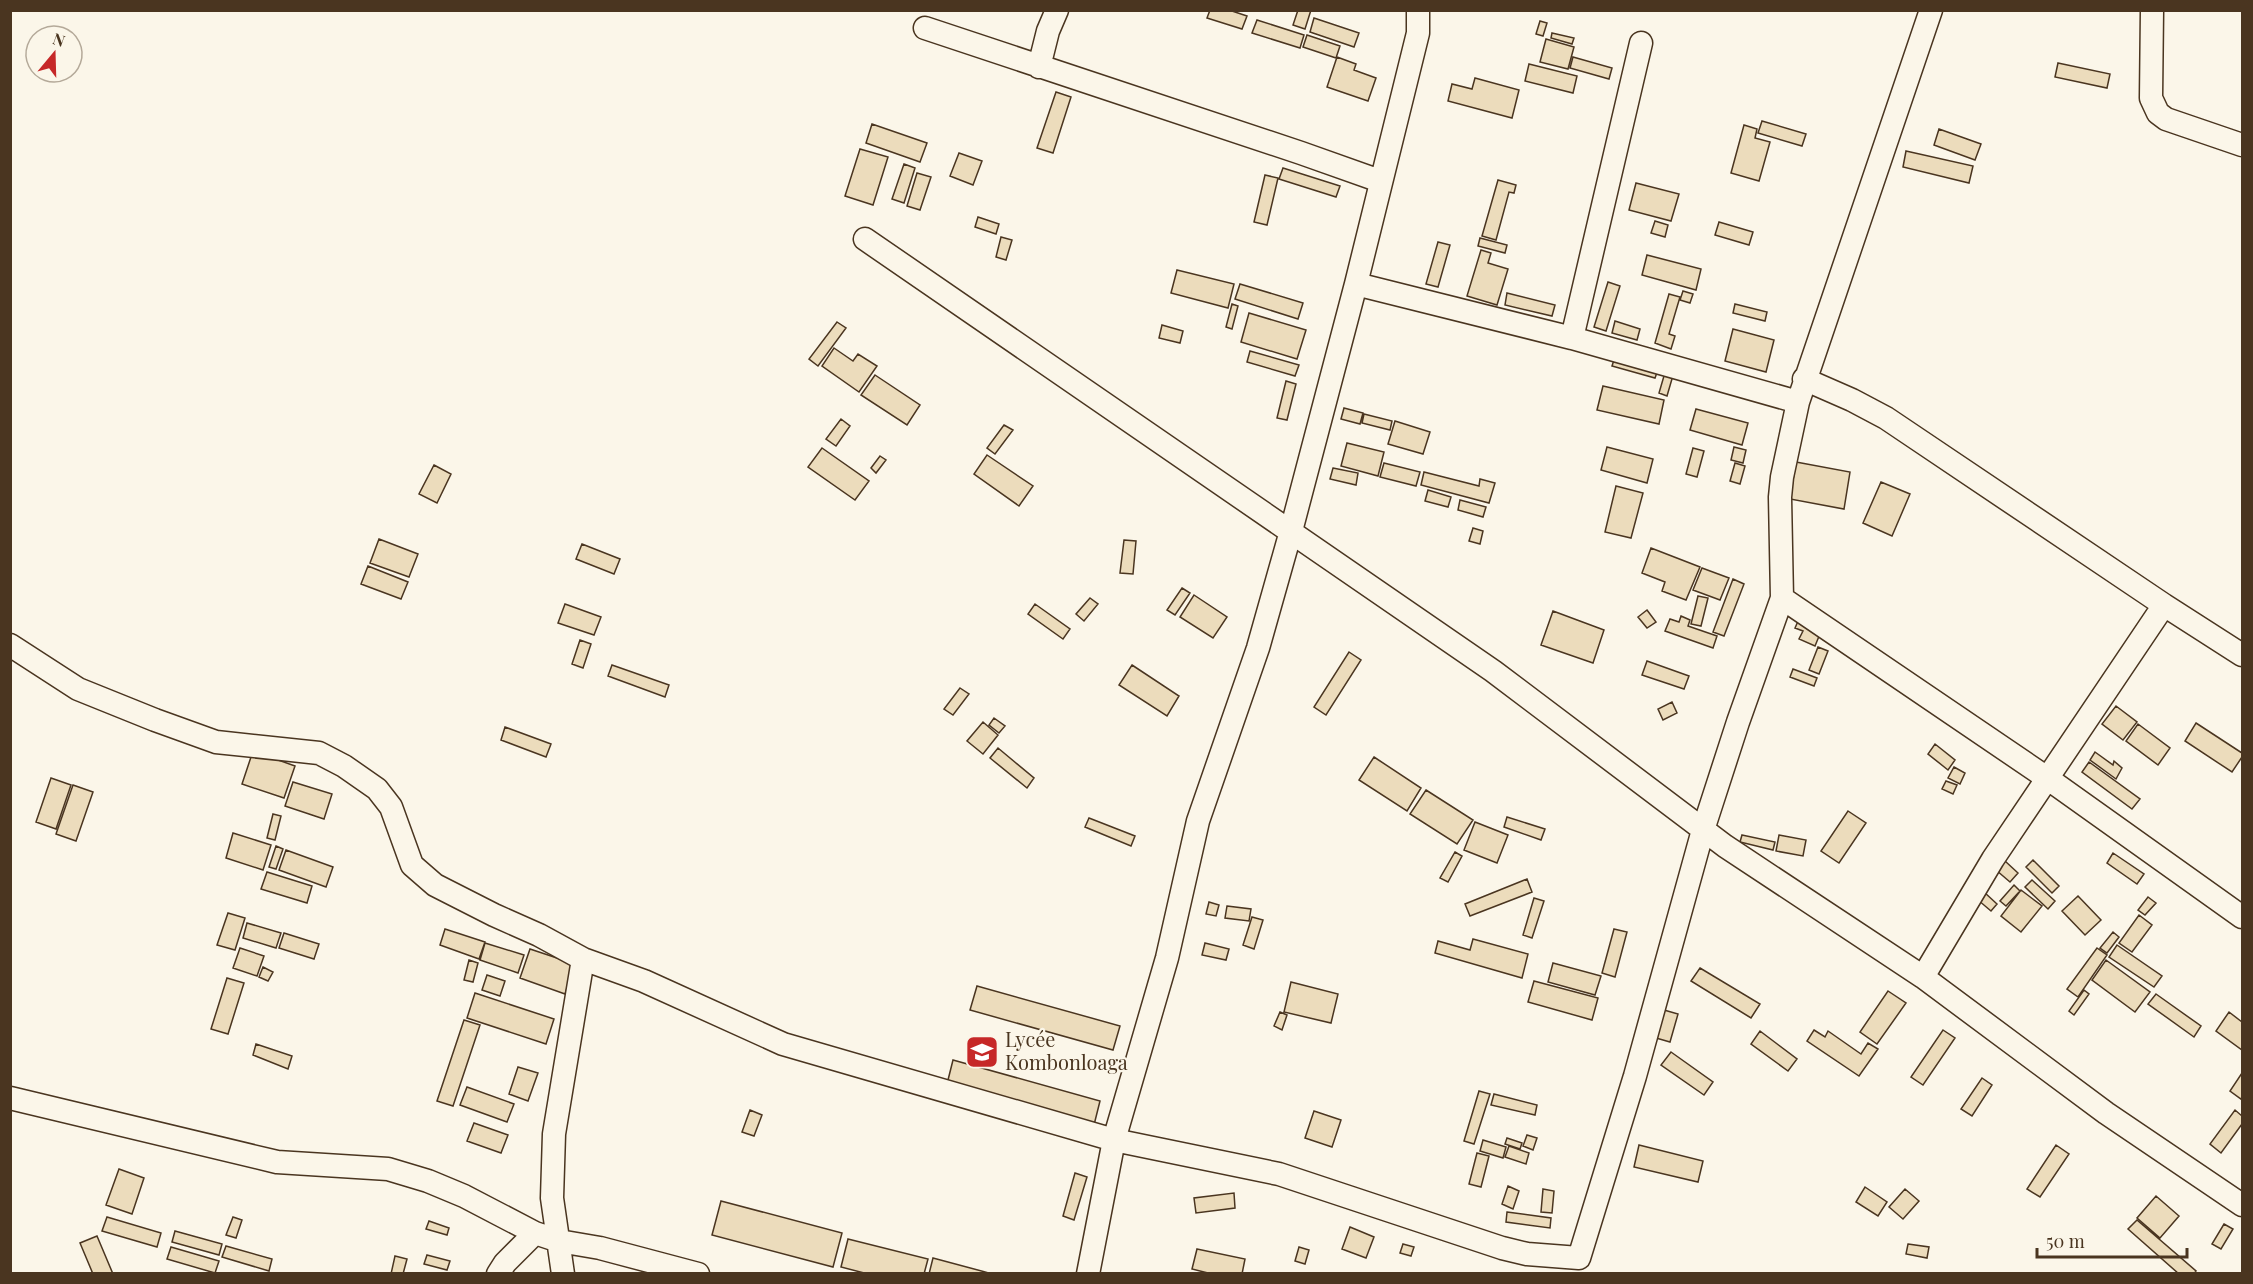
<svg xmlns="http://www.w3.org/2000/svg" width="2253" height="1284" font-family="'Playfair Display',serif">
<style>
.building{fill:#ecdcbc;stroke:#4a3520;stroke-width:1.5}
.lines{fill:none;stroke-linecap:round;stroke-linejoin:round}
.minor-casing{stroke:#4a3520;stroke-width:25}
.minor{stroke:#fbf6e9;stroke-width:22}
.labels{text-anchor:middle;stroke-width:4.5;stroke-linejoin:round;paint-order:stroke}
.poi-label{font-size:20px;fill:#4a3520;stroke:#fbf6e9;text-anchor:start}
</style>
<rect width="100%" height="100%" fill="#fbf6e9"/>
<path class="building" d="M1210,10h19l18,6 -5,13 -35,-11z
M1298,10h13l-6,19 -12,-4z
M1314,18l45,15 -5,14 -44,-15z
M1257,20l47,15 -4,13 -48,-15z
M1540,21l7,2 -4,13 -7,-2z
M1552,33l22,5 -2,6 -21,-6z
M1307,35l33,11 -4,12 -33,-11z
M1546,39l28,8 -6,22 -28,-7z
M1337,57l19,7 -2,6 22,8 -8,23 -41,-14z
M1573,57l39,11 -3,11 -39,-11z
M2058,63l52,11 -3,14 -52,-11z
M1529,64l48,12 -4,17 -48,-12z
M1475,78l44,12 -7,28 -64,-17 4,-17 20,5z
M1056,92l15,5 -18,56 -16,-5z
M1762,121l44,13 -4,12 -44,-13z
M872,124l55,19 -7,19 -54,-19z
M1744,125l13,4 -2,9 15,4 -11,39 -28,-8z
M1939,129l42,15 -6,16 -41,-15z
M860,149l28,8 -15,48 -28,-9z
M1906,151l67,15 -4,17 -66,-16z
M959,153l23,8 -9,24 -23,-9z
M904,164l11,4 -11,35 -12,-4z
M1283,168l57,18 -4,11 -57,-18z
M917,173l14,4 -11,33 -13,-4z
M1265,175l13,3 -11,47 -13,-3z
M1498,180l18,5 -2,8 -5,-1 -13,48 -14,-4z
M1636,183l43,11 -8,27 -42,-11z
M978,217l21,7 -3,10 -21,-7z
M1655,221l13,4 -3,12 -14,-4z
M1719,222l34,10 -4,13 -34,-10z
M1001,237l11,3 -6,20 -10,-3z
M1480,238l27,7 -2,8 -27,-7z
M1438,242l12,3 -12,42 -12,-3z
M1481,250l10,3 -3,10 20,6 -11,36 -30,-9z
M1647,255l54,14 -5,21 -54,-15z
M1177,270l57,14 -6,24 -57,-15z
M1608,282l12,4 -14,45 -12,-4z
M1240,284l63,19 -5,16 -63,-20z
M1683,291l10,3 -3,9 -10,-3z
M1507,293l48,12 -3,11 -47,-11z
M1669,294l11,3 -11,37 6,2 -4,13 -16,-6z
M1232,304l6,2 -6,23 -6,-2z
M1735,304l32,8 -2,9 -32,-8z
M1249,313l57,17 -9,29 -56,-17z
M1615,321l25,8 -3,11 -25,-7z
M837,322l9,6 -28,38 -9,-7z
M1162,325l21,6 -3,12 -21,-5z
M1733,329l41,11 -8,32 -41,-11z
M834,348l19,13 5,-7 19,12 -18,26 -37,-26z
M1250,351l49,14 -4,11 -48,-14z
M1616,354l43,13 -4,11 -43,-12z
M1666,369l8,3 -7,24 -8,-3z
M875,375l45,30 -13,20 -46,-30z
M1286,381l10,3 -9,36 -10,-2z
M1603,386l61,14 -5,24 -62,-14z
M1344,408l19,5 -3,11 -19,-5z
M1696,409l52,14 -6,22 -52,-15z
M1364,414l28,7 -2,9 -28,-7z
M841,419l9,7 -14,20 -10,-7z
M1395,421l35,11 -7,22 -35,-10z
M1004,425l9,5 -18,24 -8,-6z
M1347,443l37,9 -6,24 -37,-10z
M1607,447l46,12 -6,24 -46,-13z
M1734,447l12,3 -3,13 -12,-3z
M822,448l47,33 -14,19 -47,-33z
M1693,448l11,3 -7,26 -11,-3z
M987,455l46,31 -14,20 -45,-32z
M880,456l6,4 -10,13 -5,-5z
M1796,462l54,10 -6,37 -54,-10z
M1384,463l36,9 -4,14 -36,-9z
M1735,463l10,3 -5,18 -10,-3z
M434,465l17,9 -14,29 -18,-9z
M1333,468l25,5 -2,12 -26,-6z
M1424,472l55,14 1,-7 15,4 -6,20 -68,-18z
M1881,482l29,12 -18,42 -29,-13z
M1616,486l27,7 -12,45 -26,-6z
M1428,490l23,7 -3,10 -23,-6z
M1460,500l26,7 -3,10 -25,-7z
M1473,528l10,3 -3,13 -11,-3z
M379,539l39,15 -9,23 -39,-14z
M1124,540l12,1 -3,33 -13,-1z
M582,544l38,15 -6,15 -38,-15z
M1651,548l49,19 -14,33 -24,-9 3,-9 -23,-9z
M368,566l40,16 -7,17 -40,-15z
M1702,568l27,10 -9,22 -27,-10z
M1733,579l11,5 -20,52 -11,-4z
M1182,588l8,5 -15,22 -8,-5z
M1194,595l33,22 -14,21 -33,-21z
M1698,596l10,2 -7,28 -10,-2z
M1090,598l8,6 -14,17 -8,-7z
M565,604l36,13 -7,18 -36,-12z
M1035,604l35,25 -7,10 -35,-25z
M1647,610l9,12 -9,6 -9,-11z
M1553,611l51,19 -11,33 -52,-18z
M1681,616l9,4 -2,6 29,10 -4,12 -48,-17 5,-12 9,3z
M1799,619l23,10 -7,17 -16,-7 4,-8 -8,-3z
M580,640l11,4 -8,24 -11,-4z
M1818,647l10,4 -9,23 -10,-4z
M1349,652l12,8 -35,55 -12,-8z
M1647,661l42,15 -5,13 -42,-14z
M612,665l57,20 -4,12 -57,-21z
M1132,665l47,31 -12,20 -48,-31z
M1793,669l24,9 -3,8 -24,-9z
M960,688l9,6 -16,21 -9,-6z
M1672,702l5,11 -14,7 -5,-11z
M2116,706l21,16 -14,18 -21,-16z
M994,718l11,8 -6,7 -10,-8z
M983,722l15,13 -15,19 -16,-13z
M2196,723l46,30v4l-10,15 -47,-31z
M2138,724l32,24 -12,17 -32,-24z
M505,727l46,17 -5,13 -45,-17z
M1935,744l20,16 -7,10 -20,-16z
M998,748l36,30 -7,10 -37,-30z
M253,751l42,15 -11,32 -42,-14z
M2095,752l18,13 1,-4 8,7 -6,11 -26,-19z
M1374,757l47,31 -14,23 -48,-31z
M2089,762l51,37 -8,10 -50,-37z
M1954,767l11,6 -5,11 -12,-6z
M51,778l20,7 -15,44 -20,-7z
M1946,781l11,4 -4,9 -11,-5z
M293,782l39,12 -8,25 -39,-13z
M73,785l20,7 -17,49 -20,-7z
M1426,790l47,30 -16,24 -47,-30z
M1848,811l18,12 -27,40 -18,-12z
M273,814l8,2 -6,24 -8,-2z
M1507,817l38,12 -4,11 -37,-13z
M1089,818l46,18 -4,10 -46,-19z
M1475,822l33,13 -11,28 -33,-13z
M233,833l38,12 -8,25 -37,-12z
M1742,835l33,7 -2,8 -33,-8z
M1779,835l27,5 -3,16 -27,-5z
M276,846l7,3 -7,20 -7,-2z
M286,850l47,17 -7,20 -47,-17z
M1455,852l7,4 -14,26 -8,-4z
M2113,853l31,21 -7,10 -30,-21z
M2033,860l26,26 -7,7 -26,-26z
M2005,861l13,12 -8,9 -14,-12z
M267,872l45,14 -5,17 -46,-14z
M1527,879l5,13 -62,24 -5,-12z
M2032,880l23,21 -7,8 -23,-22z
M2014,885l6,6 -14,15 -6,-5z
M2021,890l21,16 -21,26 -20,-16z
M1984,892l13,12 -6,7 -13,-11z
M2078,896l23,24 -16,15 -23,-24z
M2148,897l8,6 -11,12 -7,-5z
M1534,898l10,3 -12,37 -9,-3z
M1209,902l10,3 -3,11 -10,-2z
M1227,906l24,3 -2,12 -24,-3z
M228,913l17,5 -10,32 -18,-5z
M2139,915l13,10 -20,27 -13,-9z
M1252,917l11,3 -9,29 -11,-4z
M247,923l34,10 -5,15 -33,-10z
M445,929l40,13 -6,17 -39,-14z
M1614,929l13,3 -12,45 -13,-4z
M2113,932l6,5 -12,16 -7,-5z
M284,933l35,11 -5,15 -35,-11z
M1473,939l55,15 -6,24 -87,-25 3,-12 32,9z
M485,943l39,12 -6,18 -38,-13z
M1205,943l24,6 -3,11 -24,-5z
M2117,945l45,31 -8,11 -45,-30z
M240,948l24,8 -7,20 -24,-8z
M2097,948l10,7 -29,42 -11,-8z
M530,949l45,15 -10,30 -45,-16z
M469,960l9,3 -5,19 -9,-2z
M2106,960l44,32 -15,20 -43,-32z
M1553,963l48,13 -6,19 -47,-13z
M263,967l10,5 -5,9 -9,-4z
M1700,968l60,36 -9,14 -60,-37z
M487,975l18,6 -5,15 -18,-6z
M227,978l17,5 -16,51 -17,-5z
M1534,981l64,17 -6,22 -64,-18z
M1291,982l47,12 -7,29 -47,-11z
M977,986l143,40 -7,24 -143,-40z
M2084,990l5,4 -15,21 -5,-4z
M1888,991l18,12 -29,41 -17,-12z
M475,993l79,26 -8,25 -79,-26z
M2156,994l45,32 -7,11 -46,-33z
M1664,1010l14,4 -8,28 -14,-4z
M1280,1012l7,3 -5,15 -8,-4z
M2229,1012l13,10v28l-26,-19z
M464,1020l16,5 -27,81 -16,-5z
M1814,1030l11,7 3,-6 33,23 7,-11 10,6 -19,27 -52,-35z
M1943,1030l12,8 -32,47 -12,-8z
M1760,1031l37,28 -9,12 -37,-27z
M256,1044l36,12 -4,13 -35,-14z
M1671,1052l42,30 -9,13 -43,-30z
M953,1060l147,41 -6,24 -147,-41z
M518,1067l20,6 -10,28 -19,-7z
M2242,1073v24l-1,2 -11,-8z
M1982,1078l10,7 -20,31 -11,-7z
M467,1087l47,17 -7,18 -47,-17z
M1479,1091l11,3 -16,50 -10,-3z
M1494,1094l43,11 -2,10 -44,-10z
M750,1110l12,5 -8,21 -12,-4z
M2235,1110l7,6v8l-21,29 -11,-9z
M1314,1111l27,9 -9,27 -27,-9z
M474,1123l34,12 -7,18 -34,-12z
M1527,1135l10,3 -4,12 -10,-4z
M1507,1138l15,5 -2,6 -15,-5z
M1483,1140l23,7 -3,11 -23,-7z
M1639,1145l64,16 -5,21 -64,-15z
M2056,1145l13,9 -29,43 -13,-8z
M1509,1146l20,7 -3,11 -21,-7z
M1477,1153l12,3 -8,31 -12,-3z
M119,1169l25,9 -12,36 -26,-9z
M1075,1173l12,4 -13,43 -11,-4z
M1508,1186l11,5 -6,18 -11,-5z
M1865,1187l22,15 -9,14 -22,-14z
M1543,1189l11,2 -2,22 -11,-1z
M1905,1189l14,12 -16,18 -14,-12z
M1234,1193l1,15 -39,5 -2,-15z
M2156,1196l23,20 -19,22 -23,-20z
M721,1201l121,32 -9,34 -121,-32z
M1507,1212l44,6 -1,10 -44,-6z
M107,1217l54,16 -4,14 -55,-16z
M233,1217l9,3 -6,18 -10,-3z
M2137,1220l59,51 -2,3h-15l-51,-45z
M429,1221l20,7 -2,7 -21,-6z
M2224,1224l9,5 -12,20 -9,-5z
M1350,1227l24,10 -8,21 -24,-9z
M175,1231l47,13 -3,11 -47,-13z
M97,1236l16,38h-20l-13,-31z
M848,1239l80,20 -4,15h-56l-27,-7z
M1403,1244l11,3 -3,9 -11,-3z
M1908,1244l21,3 -2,11 -21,-4z
M226,1246l46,13 -3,12 -47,-14z
M171,1247l48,14 -4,12 -48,-14z
M1299,1247l10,3 -4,14 -10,-3z
M1197,1249l48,10 -3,15h-30l-20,-5z
M427,1255l23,6 -3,9 -23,-6z
M395,1256l12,3 -4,15h-12z
M933,1258l56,15v1h-60z"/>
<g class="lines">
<g class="minor-casing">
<path id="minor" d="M2152,10l-1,88 7,15 8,6 76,26
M925,28l376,125 79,28
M1039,67l9,-36 9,-21
M865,239l628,432 232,175 198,131 183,136 136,92
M1356,284l216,54 226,64
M1572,338l69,-295
M1804,379l48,21 34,18 278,187 78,50
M1782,598l265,180 195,139
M10,645l68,44 77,31 61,22 103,11 25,13 33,23 14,18 21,58 23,20 59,30 45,20 44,24 61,22 139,63 331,96 165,34 223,74 25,6 52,4 56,-182 68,-246 35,-108 44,-124 -2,-101 2,-20 16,-75 133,-392
M1923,977l70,-118 171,-254
M10,1098l267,64 111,7 40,12 36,15 71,37 24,8 41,7 98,26
M498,1274l7,-11 30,-30
M563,1274l-11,-76 2,-64 29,-175
M1088,1274l26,-134 53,-182 31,-137 60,-173 33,-117 65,-247 62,-251v-23"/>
</g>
<use href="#minor" class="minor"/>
</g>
<defs>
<g id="school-square" transform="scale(1.725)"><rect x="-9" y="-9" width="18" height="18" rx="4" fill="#c62828" stroke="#fbf6e9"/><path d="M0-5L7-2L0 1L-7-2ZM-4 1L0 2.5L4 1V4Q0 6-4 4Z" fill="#fff"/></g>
</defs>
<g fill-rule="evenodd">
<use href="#school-square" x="982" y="1052"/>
</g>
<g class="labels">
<g class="poi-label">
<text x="1005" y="1047">Lycée<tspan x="1005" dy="23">Kombonloaga</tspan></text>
</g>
</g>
<rect width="2253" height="1284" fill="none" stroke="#4a3520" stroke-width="24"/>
<g transform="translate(54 54) rotate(19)"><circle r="28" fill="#fbf6e9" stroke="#b4a999" stroke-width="1.5"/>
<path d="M0-4.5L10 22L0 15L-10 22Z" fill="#c62828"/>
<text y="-9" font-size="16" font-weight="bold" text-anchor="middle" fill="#4a3520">N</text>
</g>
<path d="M2037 1248v9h150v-9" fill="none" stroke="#4a3520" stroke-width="3"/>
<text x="2046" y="1248" font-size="18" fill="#4a3520" stroke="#fbf6e9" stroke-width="4.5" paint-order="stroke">50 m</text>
</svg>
